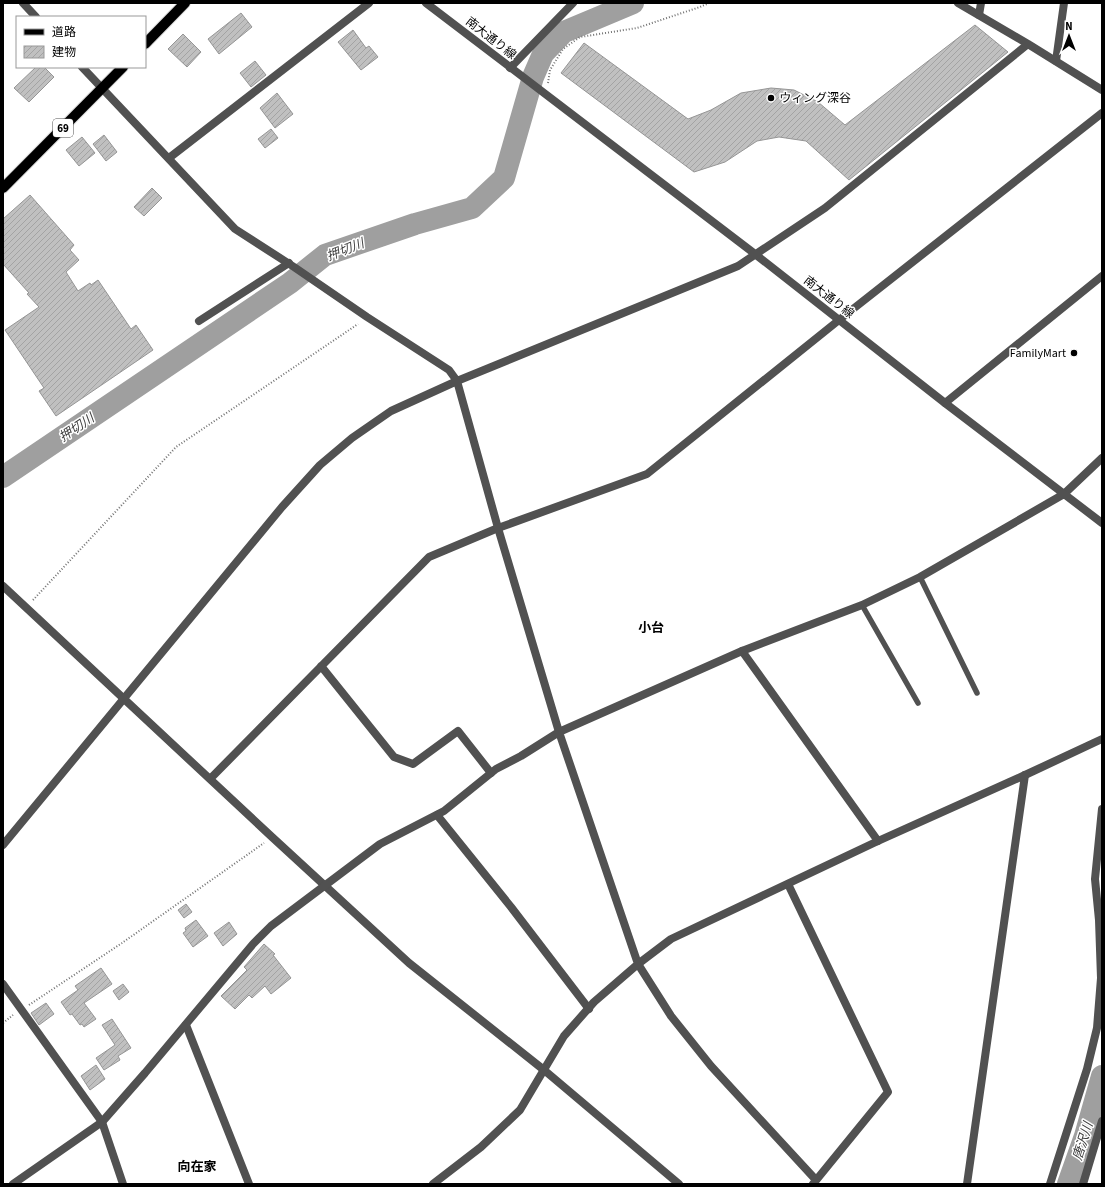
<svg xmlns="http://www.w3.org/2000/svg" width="1105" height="1187" font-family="'Source Sans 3','Noto Sans JP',sans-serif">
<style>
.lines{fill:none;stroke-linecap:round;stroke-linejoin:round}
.river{stroke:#9f9f9f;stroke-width:22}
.building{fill:url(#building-hatch);stroke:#959595}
.primary-casing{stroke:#dbdbdb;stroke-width:12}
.path{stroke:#737373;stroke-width:2;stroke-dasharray:1 2;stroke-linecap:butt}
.service{stroke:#515151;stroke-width:5.5}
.minor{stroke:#515151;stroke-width:8}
.tertiary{stroke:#515151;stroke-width:8}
.primary{stroke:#000;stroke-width:10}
.poi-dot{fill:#000;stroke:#fff;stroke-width:1.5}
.labels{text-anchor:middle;stroke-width:3;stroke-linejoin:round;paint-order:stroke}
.shield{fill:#fff;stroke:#4c4c4c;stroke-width:1}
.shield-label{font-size:11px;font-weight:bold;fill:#000}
.street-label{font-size:12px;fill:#000;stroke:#fff}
.poi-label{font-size:12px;fill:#000;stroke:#fff;text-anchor:start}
.water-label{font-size:13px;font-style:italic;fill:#404040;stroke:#fff}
.neighbourhood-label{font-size:13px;font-weight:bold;fill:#000;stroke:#fff}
</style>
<defs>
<pattern id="building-hatch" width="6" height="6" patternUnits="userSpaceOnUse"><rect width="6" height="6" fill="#c0c0c0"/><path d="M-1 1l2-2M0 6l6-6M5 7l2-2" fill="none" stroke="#a3a3a3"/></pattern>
</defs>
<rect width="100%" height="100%" fill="#fff"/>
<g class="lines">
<path class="river" d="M3,477l287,-194 35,-28 90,-31 57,-16 32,-30 29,-101 10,-23 21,-22 69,-29
M1068,1184l17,-48 17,-60"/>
</g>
<path class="building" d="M241,13l11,14 -33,27 -11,-15z
M975,25l33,27 -159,128 -43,-39 -27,-4 -22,4 -32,21 -31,10 -133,-99 23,-30 104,76 23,-9 30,-17 30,-5 23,2 24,12 27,23z
M353,30l13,18 3,-2 9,11 -17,13 -23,-28z
M183,34l18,18 -14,15 -19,-18z
M255,61l11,14 -15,12 -11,-14z
M36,67h8l10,10 -25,25 -15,-14z
M277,93l16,21 -18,14 -15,-20z
M271,129l7,9 -13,10 -7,-9z
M104,135l13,17 -11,9 -13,-17z
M82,137l13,16 -16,13 -13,-16z
M152,188l10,10 -18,18 -10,-9z
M30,195l44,50 -4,5 9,10 -13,12 12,19 12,-8 1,2 7,-5 33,49 5,-4 17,25 -97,66 -17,-25 5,-3 -39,-58 34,-23 -12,-13 2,-1 -26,-29v-45z
M186,904l6,8 -8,6 -6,-8z
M196,920l12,16 -15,11 -10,-14 3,-2 -1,-3z
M229,922l8,12 -14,12 -9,-13z
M264,944l11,10 -2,1 18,23 -20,16 -6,-8 -13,12 -3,-3 -14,14 -14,-13 26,-26 -3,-3z
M101,968l11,16 -28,19 12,16 -12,8 -2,-3 -2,1 -8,-11 -2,1 -9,-13 17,-12 -3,-4z
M123,984l6,8 -10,8 -6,-9z
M46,1003l8,11 -15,11 -8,-12z
M112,1019l19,29 -13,8 2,4 -16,10 -8,-12 19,-13 -13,-20z
M96,1065l9,14 -15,11 -9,-14z"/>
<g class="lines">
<g class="primary-casing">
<path id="primary" d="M145,44l40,-41
M3,188l120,-121"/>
</g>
<path class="path" d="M548,83l2,-13 13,-21 17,-12 57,-9 63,-21 9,-4
M33,600l143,-153 182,-123
M29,1005l93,-62 142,-100
M3,1023l10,-8"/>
<path class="service" d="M920,577l57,116
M862,605l56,98"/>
<path class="minor" d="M979,15l2,-12
M1056,61l8,-58
M510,68l63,-65
M169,158l200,-155
M199,321l90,-58
M945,403l157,-127
M1064,494l38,-36
M3,586l269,251 137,126 135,107 135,114
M742,651l136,190
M321,666l73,91 19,7 45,-33 33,42
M210,779l219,-222 69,-29 149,-54 192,-154 263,-207
M437,815l74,92 78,102
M788,884l100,208 -75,92
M638,964l33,52 40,50 105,114
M3,984l99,138 21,62
M186,1025l63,159
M967,1184l58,-409
M1050,1184l37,-115 10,-41 4,-50 -2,-58 -4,-41 7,-70
M1083,1184l19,-63"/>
<path class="tertiary" d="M23,3l13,14
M426,3l329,251 190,149 157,120
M958,3l70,41 74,46
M82,67l153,162 59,38 73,50 82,53 8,11 41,147 61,204 79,232
M3,845l279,-338 38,-42 32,-27 39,-27 66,-30 281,-115 87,-58 203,-164
M13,1184l89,-62 43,-49 108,-129 18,-18 109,-82 64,-33 52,-42 25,-13 38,-24 183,-81 120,-46 58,-28 144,-83
M433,1184l48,-37 39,-37 44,-74 30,-34 44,-38 33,-25 207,-98 147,-66 77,-36"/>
<use href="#primary" class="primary"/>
</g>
<g class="poi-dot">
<circle cx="771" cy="98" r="4"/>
<circle cx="1074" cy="353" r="4"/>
</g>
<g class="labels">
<rect class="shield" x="53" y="119" width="20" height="18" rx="3"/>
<g class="shield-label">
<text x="63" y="132">69</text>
</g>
<g class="street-label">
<text transform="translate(491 38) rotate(38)" y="4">南大通り線</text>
<text transform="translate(829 297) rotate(38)" y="4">南大通り線</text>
</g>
<g class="poi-label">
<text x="779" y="102">ウィング深谷</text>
<text x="1066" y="357" text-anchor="end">FamilyMart</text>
</g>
<g class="water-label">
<text transform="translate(345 249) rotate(-21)" y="5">押切川</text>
<text transform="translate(76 427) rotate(-34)" y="5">押切川</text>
<text transform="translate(1082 1141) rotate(-73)" y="5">唐沢川</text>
</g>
<g class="neighbourhood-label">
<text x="651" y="632">小台</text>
<text x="197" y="1171">向在家</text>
</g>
</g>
<rect width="1105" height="1187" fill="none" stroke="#000000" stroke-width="8"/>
<rect x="16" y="16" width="130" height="52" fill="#ffffff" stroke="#999999"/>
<rect x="24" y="29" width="20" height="6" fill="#000000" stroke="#999999"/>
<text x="52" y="36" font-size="12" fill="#000000">道路</text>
<rect x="24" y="46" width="20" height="12" fill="url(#building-hatch)" stroke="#999999"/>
<text x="52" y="56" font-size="12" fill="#000000">建物</text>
<g transform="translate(1069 36)" stroke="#ffffff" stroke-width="3" paint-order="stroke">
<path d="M0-3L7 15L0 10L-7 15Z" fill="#000000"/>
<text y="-6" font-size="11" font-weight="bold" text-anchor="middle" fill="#000000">N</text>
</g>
</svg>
